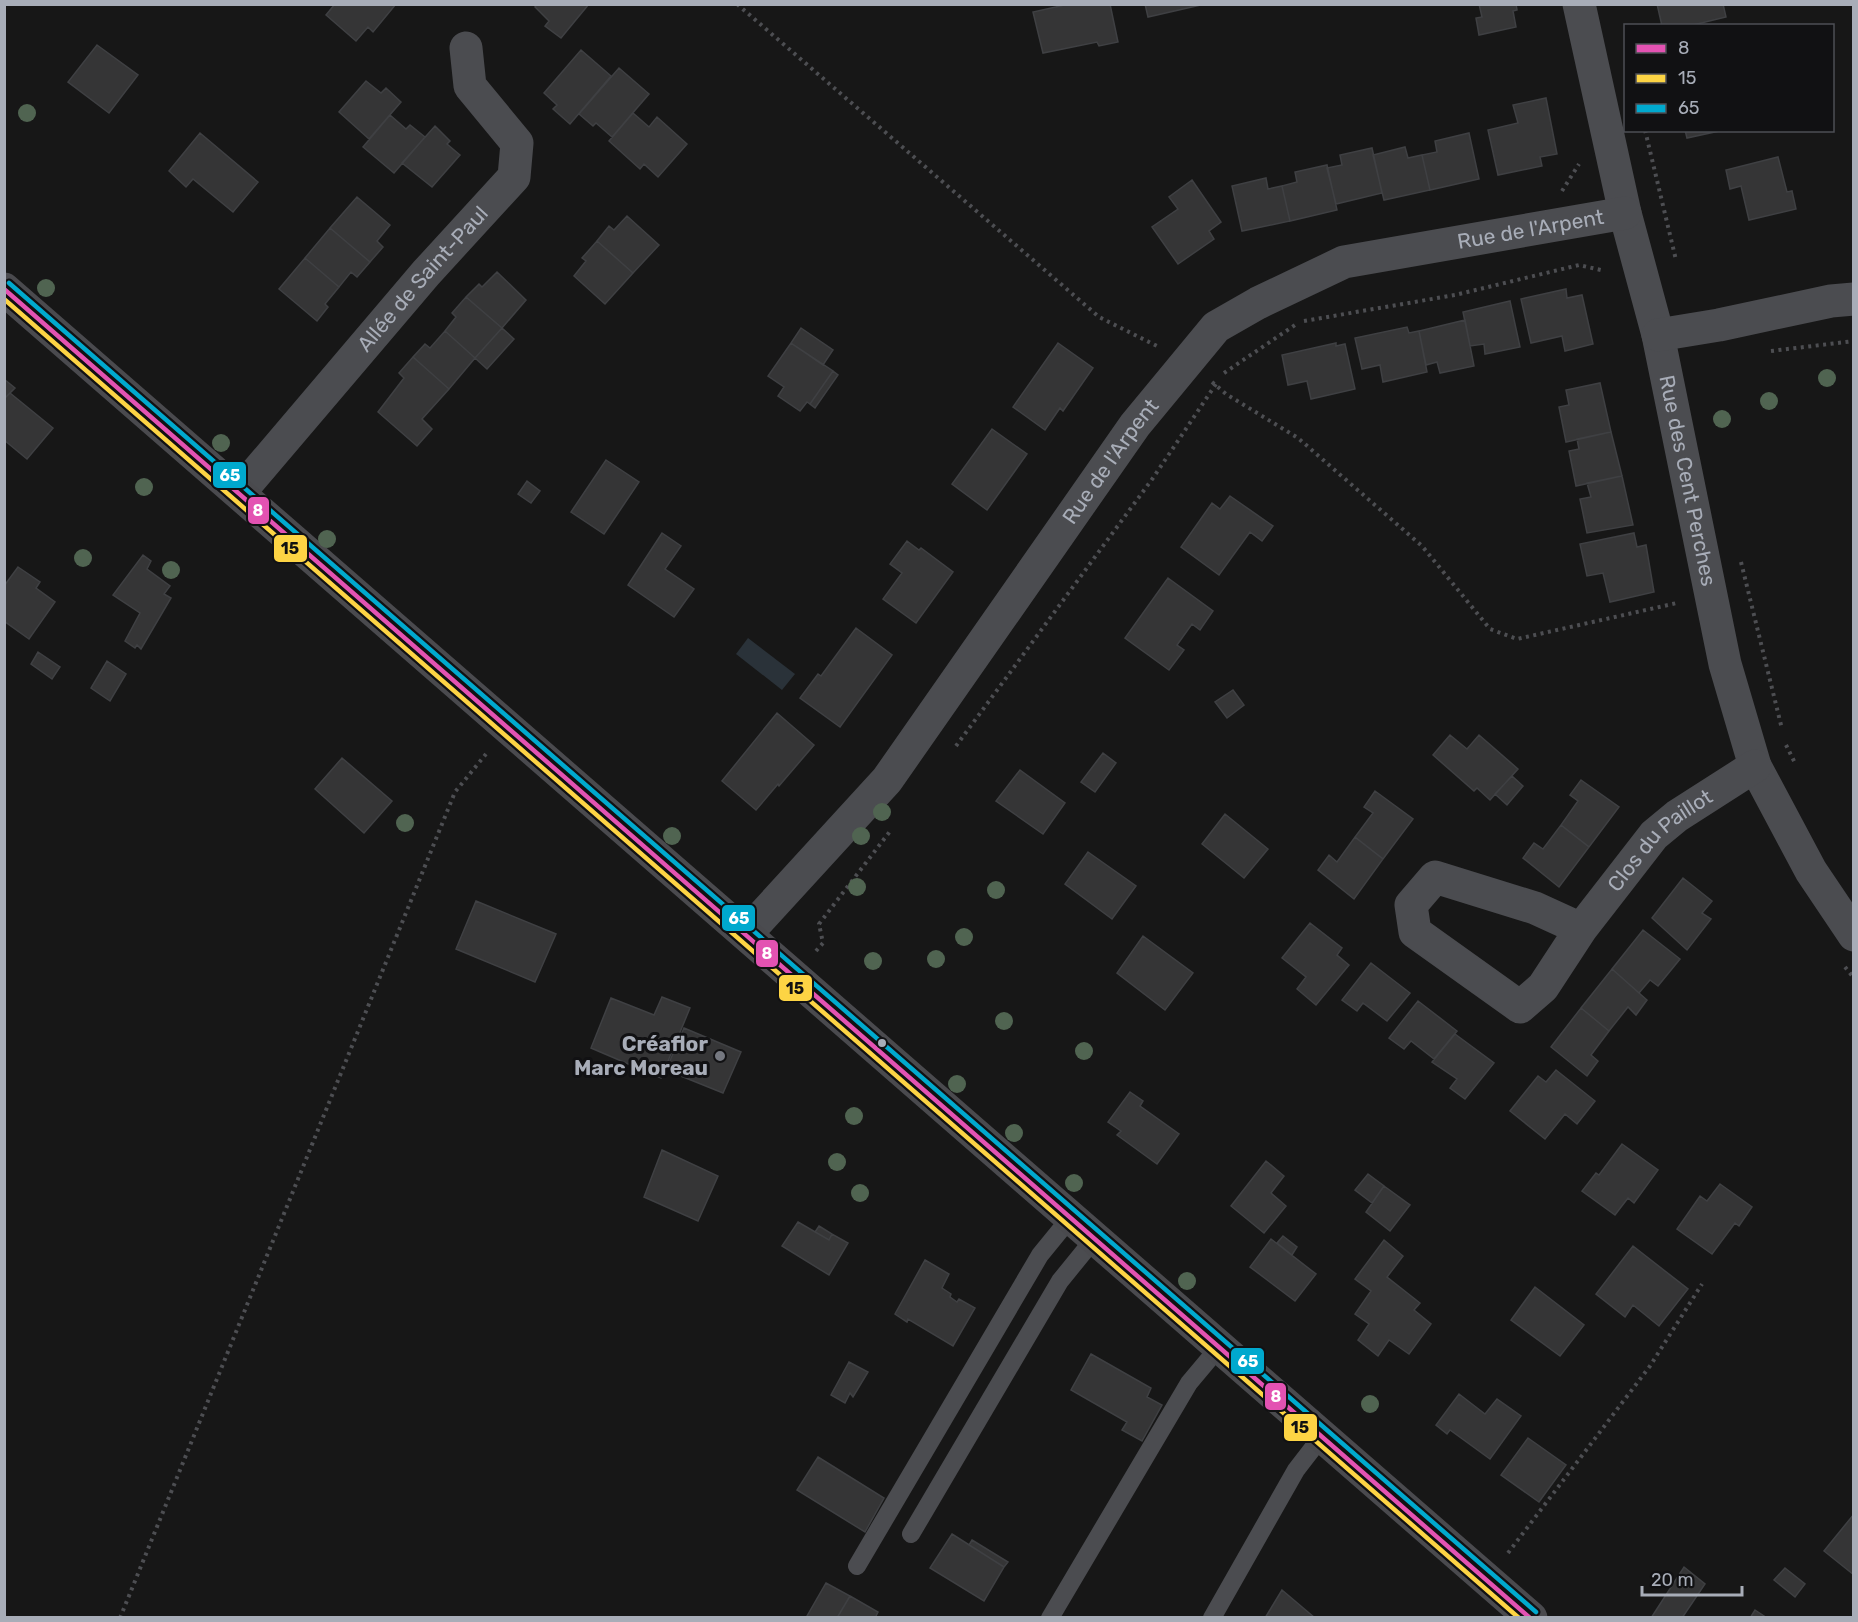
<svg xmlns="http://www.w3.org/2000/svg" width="1858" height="1622" font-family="Rubik,sans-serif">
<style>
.water{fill:#2a3239}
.building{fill:#353536;stroke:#3f4043;stroke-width:1.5}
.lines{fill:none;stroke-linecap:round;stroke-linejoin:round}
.path{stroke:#4d4e52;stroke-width:4;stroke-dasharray:3 4.5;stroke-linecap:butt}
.service{stroke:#4b4c50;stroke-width:18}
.minor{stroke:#4b4c50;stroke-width:33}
.secondary{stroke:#4a4a4e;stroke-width:33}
.bus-1-casing{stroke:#111113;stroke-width:9}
.bus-2-casing{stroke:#111113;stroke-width:9}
.bus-3-casing{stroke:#111113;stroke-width:9}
.bus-1{stroke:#e352b2;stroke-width:4.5}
.bus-2{stroke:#fdd444;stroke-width:4.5}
.bus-3{stroke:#00a9ce;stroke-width:4.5}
.tree{fill:#506451}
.bus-dot{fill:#a8adb8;stroke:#111113;stroke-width:2}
.poi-dot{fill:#757880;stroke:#111113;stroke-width:2}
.labels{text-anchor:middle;stroke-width:6;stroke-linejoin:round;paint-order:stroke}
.street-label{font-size:21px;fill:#a8adb8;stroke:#111113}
.poi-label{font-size:21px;font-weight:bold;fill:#a8adb8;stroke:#111113;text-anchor:end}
.line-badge{stroke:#111113;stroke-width:2}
.badge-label{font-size:16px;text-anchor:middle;font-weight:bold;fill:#fff}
.pale-badge-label{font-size:16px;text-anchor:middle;font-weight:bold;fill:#111}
</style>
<rect width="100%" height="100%" fill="#171717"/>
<path class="water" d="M748,638l47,36 -13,16 -46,-36z"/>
<path class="building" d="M335,4h61l-23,28 -5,-5 -12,14 -30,-26z
M537,4h52l-28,34 -16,-12 4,-5 -14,-14z
M1069,4h41l8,38 -19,4 -2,-4 -54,11 -10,-41z
M1145,4h60l-57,13z
M1479,4h37l1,6 -4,1 3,16 -37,8 -3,-17 6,-1z
M1657,4h66l3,13 -37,9h-27z
M97,45l41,30 -29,38 -41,-31z
M581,50l30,26 -41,48 -17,-15 4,-4 -13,-12z
M619,68l30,26 -37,43 -16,-14 -3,3 -14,-12z
M366,81l15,12 5,-5 15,14 -32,37 -30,-27z
M1546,98l11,56 -17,3 2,9 -44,9 -10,-45 30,-7 -5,-18z
M633,113l16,14 8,-10 30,27 -29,33 -14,-13 -4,5 -31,-28z
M390,115l16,14 4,-4 15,12 -31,36 -31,-26z
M435,126l15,15 -3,3 13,11 -28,32 -30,-24z
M1685,130h39l-37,8z
M200,133l58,49 -25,30 -40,-33 -7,8 -17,-16z
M1469,133l10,46 -49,11 -8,-35 15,-3 -2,-11z
M1405,147l3,11 14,-3 8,35 -46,10 -11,-45z
M1372,148l10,45 -46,11 -9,-36 15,-3 -2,-10z
M1778,157l9,35 5,-1 4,18 -47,11 -8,-34 -11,3 -4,-19z
M1327,165l10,45 -47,11 -8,-35 15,-4 -2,-10z
M1266,178l2,11 14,-3 8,35 -48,10 -10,-45z
M1192,180l29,42 -12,9 5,8 -36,25 -26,-37 26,-18 -9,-12z
M357,197l33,28 -13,16 6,6 -13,15 -40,-34z
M627,216l32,29 -26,28 -36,-32 12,-15 5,4z
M330,228l40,34 -13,15 -6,-5 -12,15 -34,-29z
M597,241l36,32 -28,31 -31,-28 12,-15 -4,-3z
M305,258l34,29 -14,17 3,3 -11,14 -38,-32z
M497,272l29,28 -24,28 -36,-31 13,-13 3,3z
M1566,289l1,9 15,-3 11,49 -28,7 -3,-15 -31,7 -10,-44z
M466,297l36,31 -27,30 -30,-27 11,-14 -4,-4z
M1510,301l10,46 -35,7 -1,-10 -14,2 -7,-34z
M1465,320l9,46 -34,7 -3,-11 -11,3 -7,-34z
M1407,327l2,6 10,-2 8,41 -44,10 -3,-17 -18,4 -7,-31z
M502,328l12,11 -27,30 -12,-11z
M801,328l32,22 -10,15 -32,-22z
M445,331l30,27 -26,31 -36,-32 12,-13 5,4z
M791,343l42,28 -23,33 -3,-2 -7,9 -22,-15 6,-9 -16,-11z
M1058,343l35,25 -30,43 -3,-3 -15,22 -32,-23z
M1336,343v3l9,-2 10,45 -44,10 -4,-18 -19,4 -6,-30z
M413,357l36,32 -27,30 10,10 -15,17 -39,-34 26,-34 -5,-5z
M833,371l5,4 -23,33 -5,-4z
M4,379l11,9 -11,11z
M1600,383l11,49 -45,10 -7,-35 10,-2 -3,-15z
M10,393l43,35 -26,31 -23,-19v-41z
M992,429l35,25 -40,56 -35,-26z
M1611,432l11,44 -46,10 -7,-35 10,-2 -2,-10z
M606,460l33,22 -35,52 -33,-22z
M1622,476l11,49 -46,8 -7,-34 11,-2 -4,-14z
M527,481l13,10 -9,12 -13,-9z
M1230,496l43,30 -11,15 -12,-9 -31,43 -38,-28 31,-44 8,6z
M662,533l19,13 -16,23 29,20 -20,28 -46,-32z
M1634,533l3,14 9,-2 8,47 -44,10 -7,-29 -16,3 -7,-32z
M907,541l12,9 2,-2 32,24 -37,51 -33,-24 19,-26 -12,-9z
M143,555l8,6 -4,8 23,17 -6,8 7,4 -30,51 -4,-4 -2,3 -10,-7 15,-28 -27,-18z
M18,567l22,15 -4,6 19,14 -26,37 -25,-18v-35z
M1168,578l45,33 -13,19 -8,-6 -15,21 7,5 -15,20 -44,-32z
M856,628l36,27 -52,72 -40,-29 18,-24 3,2z
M38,652l22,15 -8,12 -21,-15z
M107,661l19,13 -16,27 -19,-13z
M1233,690l11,15 -17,13 -12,-16z
M777,713l37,32 -35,41 -1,-2 -22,26 -34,-29z
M1450,735l17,14 12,-14 39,34 -28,31 -13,-12 -3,3 -41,-36z
M1103,753l13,10 -21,29 -14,-10z
M342,758l50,43 -28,32 -49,-44z
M1020,770l45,33 -22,31 -47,-33z
M1512,776l11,10 -16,19 -12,-11z
M1581,780l38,27 -30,40 -28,-22 17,-24 -8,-6z
M1375,791l38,28 -30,40 -28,-22 18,-24 -9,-6z
M1225,814l43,35 -24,29 -42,-34z
M1561,825l28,22 -30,40 -36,-29 11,-15 9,6z
M1355,837l28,22 -29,40 -36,-29 11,-15 8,7z
M1088,852l48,34 -24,33 -47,-35z
M1683,878l29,23 -10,12 9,6 -24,31 -35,-32z
M476,901l80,33 -21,48 -79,-33z
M1310,923l32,25 -5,7 12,10 -33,40 -19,-16 9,-12 -24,-19z
M1643,930l37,29 -22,27 -8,-6 -11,13 -27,-24z
M1143,936l50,37 -28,37 -48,-37z
M1371,963l39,30 -23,28 -24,-18 -6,8 -15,-11z
M1612,969l35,31 -11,15 -8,-8 -19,24 -28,-23z
M662,997l28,11 -29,70 -70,-30 20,-50 43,17z
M1418,1001l39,30 -23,28 -23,-18 -7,8 -15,-11z
M1581,1008l28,23 -18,24 7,6 -11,15 -36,-29z
M684,1028l57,24 -18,41 -57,-23z
M1455,1034l39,29 -29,36 -15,-11 7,-9 -25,-17z
M1556,1070l39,31 -18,23 -12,-10 -20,25 -35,-28 28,-35 8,6z
M1130,1092l13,9 -3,5 39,28 -22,30 -40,-29 4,-4 -13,-9z
M1622,1144l36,26 -24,33 -6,-5 -13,17 -33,-24 14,-18 3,2z
M662,1150l56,26 -20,45 -54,-24z
M1266,1161l18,15 -13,17 15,13 -22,27 -33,-27z
M1368,1174l16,12 -12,17 -17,-13z
M1720,1184l32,23 -13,19 -4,-3 -23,31 -35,-25 23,-33 7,5z
M1384,1186l26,19 -20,26 -24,-19z
M798,1222l31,18 3,-6 16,9 -19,32 -47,-29z
M819,1226l13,8 -3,6 -14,-8z
M1283,1236l14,11 -5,8 -15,-12z
M1271,1239l45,35 -21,27 -45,-34z
M1384,1240l19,16 -16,21 33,26 -6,7 17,14 -22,30 -20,-14 -11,16 -20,-16 11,-16 -14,-10 16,-23 -16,-12z
M1633,1246l55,43 -29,37 -26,-21 -8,12 -29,-23z
M925,1260l24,14 -7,14 9,6 -1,3 7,5 2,-3 16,9 -22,38 -45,-27 -1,3 -12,-8z
M1535,1287l49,38 -24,31 -49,-36z
M1091,1354l60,34 -4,9 15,8 -20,36 -20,-11 5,-8 -56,-32z
M849,1362l19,10 -15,25 -3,-4 -5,10 -14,-8z
M1459,1394l26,20 12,-15 24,17 -31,43 -40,-29 -3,4 -11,-9z
M1528,1438l38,27 -27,37 -38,-27z
M818,1457l66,41 -19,34 -68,-42z
M1854,1514v61l-30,-24z
M952,1534l52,33 -20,34 -54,-33z
M972,1540l36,22 -4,5 -35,-22z
M1684,1567l21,17 -23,34h-31z
M1785,1568l20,16 -10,13 -21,-17z
M826,1583l24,13 -13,22h-27l-3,-2z
M1282,1590l33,28h-50z
M850,1596l28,16 -3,6h-38z
M1755,1610l12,8h-17z"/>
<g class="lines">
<path class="path" d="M737,4l362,313 60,30
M1645,130l31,130
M1562,191l17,-27
M1304,321l151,-26 124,-30 26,6
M1771,351l83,-10
M1224,373l71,-48
M1212,382l14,12 72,44 124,108 68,83 27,10 160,-36
M1741,562l41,167
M1786,745l10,20
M956,746l197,-268 63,-94
M816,951l7,-8 -4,-19 72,-94
M1845,967l9,11
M1508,1553l142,-187 52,-82
M120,1618l335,-826 31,-38"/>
<path class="service" d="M911,1534l149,-253 35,-43
M857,1566l183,-311 31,-38
M1050,1618l139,-235 31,-37
M1212,1618l84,-148 27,-35"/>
<g class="minor">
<path id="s1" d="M1579,4l46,209 33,122 67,329 30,102 56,105 43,64"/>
<path d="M1658,335l61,-10 112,-24 23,-2"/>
<path id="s2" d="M239,493l187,-220 88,-96 3,-34 -47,-57 -4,-38"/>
<path id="s3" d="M1581,929l-46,-21 -100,-31 -24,28 4,27 105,75 23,-20 38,-58 73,-94 23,-19 78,-50"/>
<path id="s4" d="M746,934l141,-154 248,-355 81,-98 42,-24 86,-41 281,-49"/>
</g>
<path class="secondary" d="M4,289l1527,1329"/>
<g class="bus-1-casing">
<path id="bus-1" d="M4,289l1526,1329"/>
</g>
<g class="bus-2-casing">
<path id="bus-2" d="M4,299l1515,1319"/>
</g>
<g class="bus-3-casing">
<path id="bus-3" d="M9,283l1527,1329"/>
</g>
<use href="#bus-1" class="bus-1"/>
<use href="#bus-2" class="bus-2"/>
<use href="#bus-3" class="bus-3"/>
</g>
<g class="tree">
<circle cx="27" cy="113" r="9"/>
<circle cx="46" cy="288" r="9"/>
<circle cx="1827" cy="378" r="9"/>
<circle cx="1769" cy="401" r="9"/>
<circle cx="1722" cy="419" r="9"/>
<circle cx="221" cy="443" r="9"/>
<circle cx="144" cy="487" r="9"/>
<circle cx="327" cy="539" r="9"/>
<circle cx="83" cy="558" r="9"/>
<circle cx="171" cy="570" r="9"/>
<circle cx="882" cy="812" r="9"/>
<circle cx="405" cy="823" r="9"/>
<circle cx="672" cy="836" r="9"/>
<circle cx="861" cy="836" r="9"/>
<circle cx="857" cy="887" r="9"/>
<circle cx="996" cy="890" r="9"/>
<circle cx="964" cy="937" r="9"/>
<circle cx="936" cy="959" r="9"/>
<circle cx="873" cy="961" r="9"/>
<circle cx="1004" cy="1021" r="9"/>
<circle cx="1084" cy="1051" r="9"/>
<circle cx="957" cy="1084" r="9"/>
<circle cx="854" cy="1116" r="9"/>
<circle cx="1014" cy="1133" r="9"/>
<circle cx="837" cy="1162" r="9"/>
<circle cx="1074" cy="1183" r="9"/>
<circle cx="860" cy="1193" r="9"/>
<circle cx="1187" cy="1281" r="9"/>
<circle cx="1370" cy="1404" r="9"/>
</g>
<circle class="bus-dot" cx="882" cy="1043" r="5"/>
<circle class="poi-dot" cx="720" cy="1056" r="6"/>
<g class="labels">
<g class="street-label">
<text dy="7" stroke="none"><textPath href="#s4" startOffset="1102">Rue de l'Arpent</textPath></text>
<text dy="7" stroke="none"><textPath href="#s2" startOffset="282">Allée de Saint-Paul</textPath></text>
<text dy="7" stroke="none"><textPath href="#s4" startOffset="598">Rue de l'Arpent</textPath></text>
<text dy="7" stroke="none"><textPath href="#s1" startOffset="489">Rue des Cent Perches</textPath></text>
<text dy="7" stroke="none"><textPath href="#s3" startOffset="568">Clos du Paillot</textPath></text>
</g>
<g class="poi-label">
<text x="708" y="1051">Créaflor<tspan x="708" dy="24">Marc Moreau</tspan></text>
</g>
</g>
<g class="line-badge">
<rect x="212" y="461" width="35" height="28" rx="6" fill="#00a9ce"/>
<rect x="247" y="496" width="23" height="29" rx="6" fill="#e352b2"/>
<rect x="273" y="534" width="35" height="29" rx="6" fill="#fdd444"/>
<rect x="721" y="904" width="35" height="28" rx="6" fill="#00a9ce"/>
<rect x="755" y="939" width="24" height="29" rx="6" fill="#e352b2"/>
<rect x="778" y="974" width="35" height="28" rx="6" fill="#fdd444"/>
<rect x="1230" y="1347" width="35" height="28" rx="6" fill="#00a9ce"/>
<rect x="1264" y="1382" width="23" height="29" rx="6" fill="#e352b2"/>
<rect x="1283" y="1413" width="35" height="29" rx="6" fill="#fdd444"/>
</g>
<g class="badge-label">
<text x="230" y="481">65</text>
<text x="258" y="516">8</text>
<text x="739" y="924">65</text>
<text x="767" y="959">8</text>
<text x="1248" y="1367">65</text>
<text x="1276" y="1402">8</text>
</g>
<g class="pale-badge-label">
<text x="290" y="554">15</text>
<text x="795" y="994">15</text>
<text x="1300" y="1433">15</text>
</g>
<rect width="1858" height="1622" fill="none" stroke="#a8adb8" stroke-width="12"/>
<rect x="1624" y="24" width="210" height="108" fill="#111113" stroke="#4d4f55" stroke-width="1.5"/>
<rect x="1636" y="44" width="30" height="9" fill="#e352b2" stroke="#4d4f55" stroke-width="1.5"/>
<text x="1678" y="54" font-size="18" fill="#a8adb8">8</text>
<rect x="1636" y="74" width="30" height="9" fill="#fdd444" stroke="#4d4f55" stroke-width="1.5"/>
<text x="1678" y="84" font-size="18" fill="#a8adb8">15</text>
<rect x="1636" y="104" width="30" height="9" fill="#00a9ce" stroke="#4d4f55" stroke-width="1.5"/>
<text x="1678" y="114" font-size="18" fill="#a8adb8">65</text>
<path d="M1642 1586v9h100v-9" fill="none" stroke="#a8adb8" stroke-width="3"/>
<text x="1651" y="1586" font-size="18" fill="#a8adb8" stroke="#111113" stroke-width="4.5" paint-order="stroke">20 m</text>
</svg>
